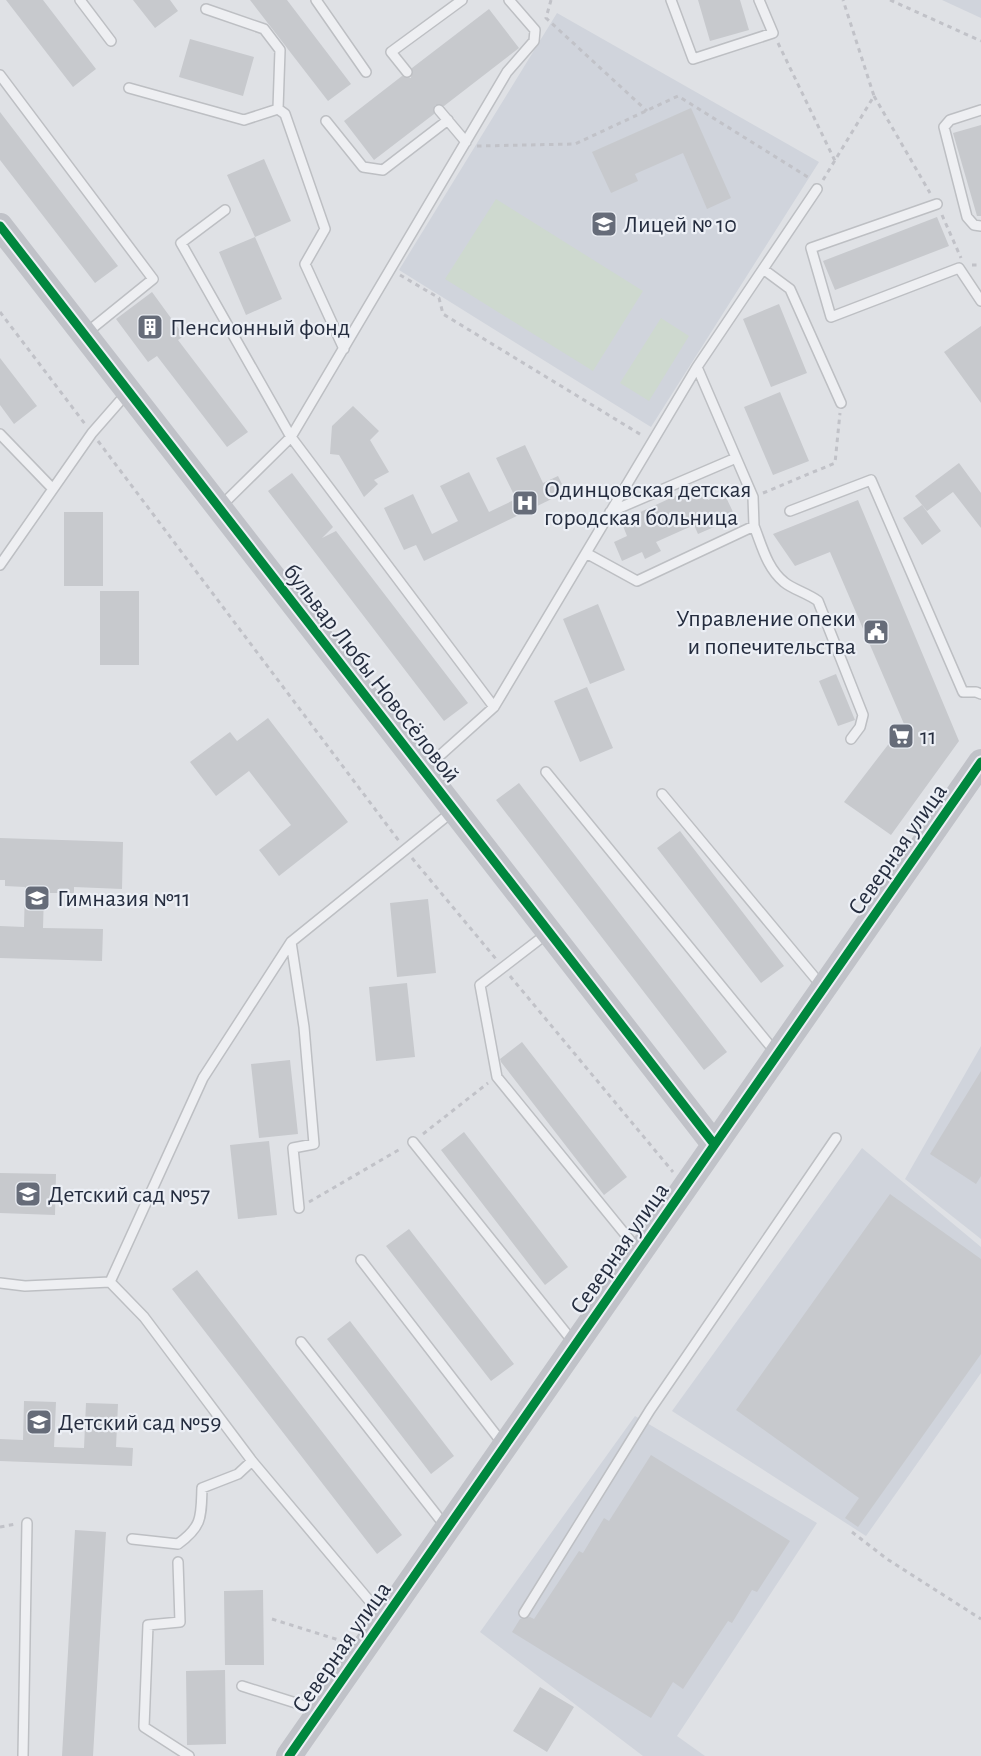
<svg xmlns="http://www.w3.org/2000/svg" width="981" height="1756" font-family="'Alegreya Sans',sans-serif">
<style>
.built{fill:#d0d4dc}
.green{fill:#ced9cf}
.building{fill:#c7c9cd}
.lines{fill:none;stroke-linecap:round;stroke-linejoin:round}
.lane-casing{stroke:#bdbfc3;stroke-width:12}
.path{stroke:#c1c2c8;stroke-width:3;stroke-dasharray:4.5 4.5;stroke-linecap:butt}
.lane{stroke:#eeeff2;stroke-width:9}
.secondary{stroke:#c0c2c8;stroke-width:26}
.cycleway-casing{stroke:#eceff5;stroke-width:13}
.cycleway{stroke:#00873e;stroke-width:9}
.labels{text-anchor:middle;stroke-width:4.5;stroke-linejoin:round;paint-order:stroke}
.poi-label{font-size:24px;fill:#252d3f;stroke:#eceff5;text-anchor:start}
.street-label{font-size:24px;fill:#252d3f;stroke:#eceff5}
</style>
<rect width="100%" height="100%" fill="#dfe1e5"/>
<path class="built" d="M942,0h39v18z
M557,13l262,149 -168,265 -252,-157z
M981,1046v193l-76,-60z
M862,1148l119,99v126l-115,163 -194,-125z
M635,1416l182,107 -140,213 28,20h-62l-163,-124z"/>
<path class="green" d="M496,199l147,92 -50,80 -148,-92z
M661,318l28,18 -40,65 -29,-18z"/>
<path class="building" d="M6,0h37l53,69 -23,18z
M133,0h37l8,11 -23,17z
M250,0h37l64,84 -23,17z
M698,0h42l9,30 -39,11z
M489,9l30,39 -75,58 -9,-1 -1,9 -60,46 -30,-39 58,-45 9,2 1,-10z
M190,39l64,18 -11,39 -64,-19z
M691,108l40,90 -24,11 -24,-56 -48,21 3,7 -27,12 -19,-41z
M0,112l118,154 -23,17 -95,-123z
M981,125v91h-4l-24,-83z
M264,159l27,62 -36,16 -28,-62z
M937,217l12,29 -114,44 -12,-29z
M255,237l27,62 -36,16 -27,-63z
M152,292l32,44 -6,4 70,92 -21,15 -70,-91 -9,6 -32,-43z
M779,304l28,69 -36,14 -28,-68z
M981,326v77l-37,-51z
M0,358l37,48 -23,18 -14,-19z
M780,392l29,69 -36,14 -29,-68z
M353,406l26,25 -9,9 19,32 -15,8 4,4 -14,13 -25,-42 -9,-1 2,-28z
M525,445l18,38 15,-7 8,16 -142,69 -8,-16 -12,5 -20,-42 29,-14 19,40 26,-13 -18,-35 29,-14 20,40 27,-13 -20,-41z
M959,463l22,30v35l-28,-36 -26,19 -12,-15z
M292,473l41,54 -11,11 14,-7 132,172 -24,18 -176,-230z
M701,484l7,16 16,-7 9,19 -21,9 2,6 -16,7 -4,-9 -38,17 5,9 -16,8 -3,-7 -20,9 -8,-19 13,-6 -6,-15z
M858,500l101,241 -68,94 -47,-33 60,-78 -74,-172 -35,14 -22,-32z
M922,505l19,26 -19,14 -19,-27z
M64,512h39v74h-39z
M100,591h39v74h-39z
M598,604l27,66 -35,14 -27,-65z
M836,674l19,46 -17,6 -19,-45z
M587,687l26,61 -33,14 -26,-61z
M268,718l80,104 -69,54 -20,-26 32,-25 -42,-54 -33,25 -26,-34 40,-30 7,9z
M519,783l208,269 -23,18 -208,-270z
M680,831l104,135 -23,17 -104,-135z
M0,838l123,4 -1,47 -48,-2v6h-30l-1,35 60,1 -1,32 -102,-3v-32l24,1 1,-40 -20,-1v-6h-5z
M428,899l8,74 -39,4 -7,-74z
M407,983l8,74 -39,4 -7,-74z
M522,1042l105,135 -23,18 -103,-133 -1,-3z
M290,1060l8,74 -39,4 -8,-74z
M981,1071v105l-5,8 -46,-30z
M464,1132l104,135 -23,18 -104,-135z
M269,1141l8,74 -39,4 -8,-74z
M0,1173l56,1 -1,41 -55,-2z
M890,1194l91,65v95l-123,173 -13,-9 14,-20 -123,-88z
M409,1229l105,135 -23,17 -105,-135z
M197,1270l205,265 -25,19 -205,-265z
M350,1321l104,135 -23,18 -104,-135z
M24,1401l32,1 -2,45 30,1 2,-45 32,1 -2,43 17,1 -1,18 -132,-5v-22l23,1z
M651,1455l139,86 -33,51 -5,-2 -20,33 -4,-2 -45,68 -10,-7 -22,36 -139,-86 8,-13 10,-2 4,2 45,-68 4,2 21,-35 5,3z
M75,1530l31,2 -13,224h-31z
M263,1590l1,75h-39l-1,-74z
M225,1670l1,74 -39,1 -1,-74z
M540,1687l34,20 -27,45 -34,-21z"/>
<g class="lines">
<g class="lane-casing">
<path id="lane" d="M80,0l31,41
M316,0l50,72
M671,0l22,59 80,-26 -14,-33
M206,9l58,20 16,21 -2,59
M407,72l-16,-20 71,-52
M0,75l153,204 -68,55
M129,88l115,32 34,-11 7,5 40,115 -20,35 39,85
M439,110l27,32
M981,110l-31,10 -6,7 23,90 7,8 7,1
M326,121l37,46 20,3 65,-50
M937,204l-126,44 20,69 128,-49 22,33
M225,210l-44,33 110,194 203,270
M763,269l27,20 51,114
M0,434l52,54
M221,506l70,-69 216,-365 27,-31 1,-11 -26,-30
M790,511l81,-31 92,212h13l5,2
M610,512l126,-54
M754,526c8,20 13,42 30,56 8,7 23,11 34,19l45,114 -3,12 -9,12
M586,553l51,28 117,-55 -1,-29 -56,-130
M0,565l92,-132 35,-40
M426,768l68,-61 203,-340 120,-178
M546,772l230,281
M662,794l159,191
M549,932l-69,53 17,92 141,173
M291,942l13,85 10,117 -21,4 6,60
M413,1142l161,201
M361,1260l142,184
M110,1282l93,-204 88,-136 162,-131
M0,1283l25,3 85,-4 34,35 108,144 131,156
M301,1342l145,185
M132,1539l46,5c25,-18 23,-28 24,-56l36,-14 14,-13
M178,1562l2,60 -32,3 -4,102 45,29
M524,1613l126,-203 186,-272
M242,1686l76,24
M23,1756l4,-233"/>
</g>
<path class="path" d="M551,0l-5,18 101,93
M890,0l91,41
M778,43l57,118
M874,96l56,97
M477,146l98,-2 103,-48 133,83
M823,180l51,-84 -31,-96
M942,215l19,43
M972,265h9
M400,275l39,23 4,16 200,122
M0,312l85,112
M98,441l301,400
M763,493l72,-30 5,-50
M412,858l84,101
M510,976l163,196
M423,1134l65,-51
M309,1202l93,-54
M0,1527l16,-3
M852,1532l35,27 94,60
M272,1619l73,23"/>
<use href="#lane" class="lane"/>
<path class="secondary" d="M0,226l714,918
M289,1756l692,-994"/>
<g class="cycleway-casing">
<path id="cycleway" d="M0,226l714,918
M289,1756l692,-994"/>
</g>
<use href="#cycleway" class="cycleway"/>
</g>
<defs>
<g id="school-square" transform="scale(1.35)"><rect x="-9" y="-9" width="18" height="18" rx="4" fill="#666c79" stroke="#eceff5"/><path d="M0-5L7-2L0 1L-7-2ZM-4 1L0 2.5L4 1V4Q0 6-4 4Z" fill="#fff"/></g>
<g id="building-square" transform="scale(1.35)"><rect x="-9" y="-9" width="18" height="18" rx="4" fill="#666c79" stroke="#eceff5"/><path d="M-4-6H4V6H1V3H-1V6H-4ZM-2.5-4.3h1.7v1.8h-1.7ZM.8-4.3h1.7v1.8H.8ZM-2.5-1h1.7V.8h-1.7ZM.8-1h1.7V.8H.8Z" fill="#fff"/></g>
<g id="hospital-square" transform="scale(1.35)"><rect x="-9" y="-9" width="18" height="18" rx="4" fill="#666c79" stroke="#eceff5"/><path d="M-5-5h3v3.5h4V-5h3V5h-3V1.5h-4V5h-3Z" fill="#fff"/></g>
<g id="civic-square" transform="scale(1.35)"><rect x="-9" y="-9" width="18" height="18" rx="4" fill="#666c79" stroke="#eceff5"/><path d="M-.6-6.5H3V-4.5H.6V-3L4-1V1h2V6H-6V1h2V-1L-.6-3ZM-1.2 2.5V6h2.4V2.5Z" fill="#fff"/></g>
<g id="supermarket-square" transform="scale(1.35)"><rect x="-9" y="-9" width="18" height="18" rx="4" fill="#666c79" stroke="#eceff5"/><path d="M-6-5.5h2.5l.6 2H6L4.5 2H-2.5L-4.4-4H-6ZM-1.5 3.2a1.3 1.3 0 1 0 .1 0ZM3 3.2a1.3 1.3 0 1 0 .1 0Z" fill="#fff"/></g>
</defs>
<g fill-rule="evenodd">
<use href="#school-square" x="604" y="224"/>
<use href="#building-square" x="150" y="327"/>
<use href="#hospital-square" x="525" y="503"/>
<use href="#civic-square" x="876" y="632"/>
<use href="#supermarket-square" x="901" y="736"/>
<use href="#school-square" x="37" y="898"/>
<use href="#school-square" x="28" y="1194"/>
<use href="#school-square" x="39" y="1422"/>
</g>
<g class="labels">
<g class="poi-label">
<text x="624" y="232">Лицей № 10</text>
<text x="170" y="335">Пенсионный фонд</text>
<text x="544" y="497">Одинцовская детская<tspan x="544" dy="28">городская больница</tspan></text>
<text x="856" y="626" text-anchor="end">Управление опеки<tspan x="856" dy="28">и попечительства</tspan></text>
<text x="920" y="744">11</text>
<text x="57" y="906">Гимназия №11</text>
<text x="48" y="1202">Детский сад №57</text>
<text x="58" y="1430">Детский сад №59</text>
</g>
<g class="street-label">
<text transform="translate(372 673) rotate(52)" y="8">бульвар Любы Новосёловой</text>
<text transform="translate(897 849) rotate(-55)" y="8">Северная улица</text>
<text transform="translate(619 1248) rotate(-55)" y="8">Северная улица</text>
<text transform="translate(341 1647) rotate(-55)" y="8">Северная улица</text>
</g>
</g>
</svg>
